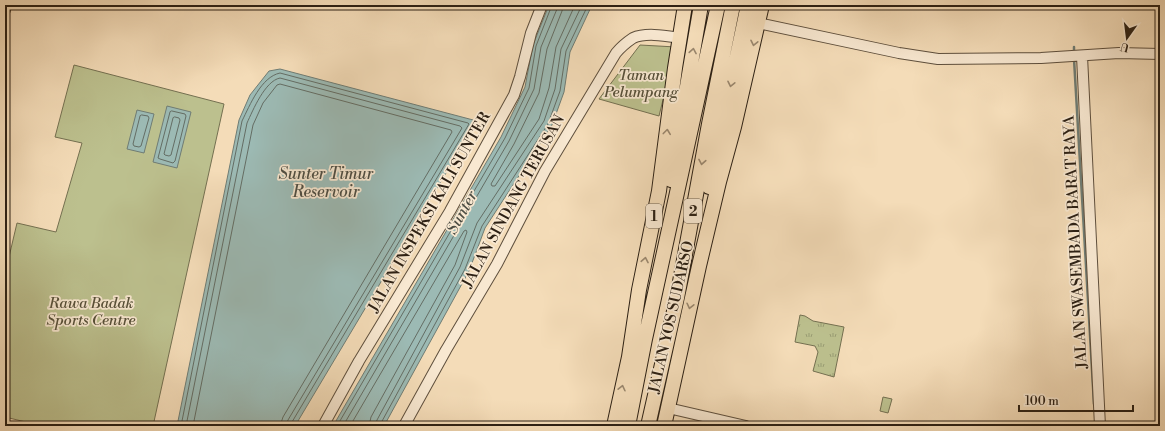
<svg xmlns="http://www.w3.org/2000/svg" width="1165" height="431" font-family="'Libre Bodoni',serif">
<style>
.grass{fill:url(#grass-tufts);stroke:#747051}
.park{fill:#bcc08e;stroke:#747051}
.water{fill:#9cbab4;stroke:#6f7c74}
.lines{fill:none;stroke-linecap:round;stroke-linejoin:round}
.shore{stroke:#646d64;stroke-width:1}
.stream{stroke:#6f7c74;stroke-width:2.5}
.minor-casing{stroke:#5e4f3d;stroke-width:12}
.highway-casing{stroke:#2c2014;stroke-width:16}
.minor{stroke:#f8e8d1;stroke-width:10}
.highway{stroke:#f4dcb8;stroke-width:14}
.oneway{stroke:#9a876e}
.labels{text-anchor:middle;stroke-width:3.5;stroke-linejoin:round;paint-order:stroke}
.shield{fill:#f8e8d1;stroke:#695c4d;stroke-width:1}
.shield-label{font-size:14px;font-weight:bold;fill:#2c2014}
.park-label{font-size:15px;font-style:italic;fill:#575039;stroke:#f8e8d1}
.street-label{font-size:15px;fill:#2c2014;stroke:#f8e8d1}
.water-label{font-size:16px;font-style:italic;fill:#4e4e44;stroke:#f8e8d1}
</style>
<defs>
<pattern id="grass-tufts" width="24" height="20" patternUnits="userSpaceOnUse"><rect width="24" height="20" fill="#bcc08e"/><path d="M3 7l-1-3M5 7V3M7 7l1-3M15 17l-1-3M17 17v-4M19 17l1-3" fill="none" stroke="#999c73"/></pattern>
</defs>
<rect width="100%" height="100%" fill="#f4dcb8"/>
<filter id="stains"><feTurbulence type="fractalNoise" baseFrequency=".005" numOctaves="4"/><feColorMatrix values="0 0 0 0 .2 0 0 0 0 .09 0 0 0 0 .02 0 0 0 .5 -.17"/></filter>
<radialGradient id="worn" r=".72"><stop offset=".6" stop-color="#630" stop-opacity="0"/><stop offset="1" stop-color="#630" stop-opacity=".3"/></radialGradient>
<path class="grass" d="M800,315l5,1 8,5 31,6 -10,50 -21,-6 5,-19 -3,-6 -20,-4z"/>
<path class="park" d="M640,45l36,2 -17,69 -60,-17z
M74,65l150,39 -71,322h-124l1,-3 -25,-6v-143l12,-51 39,9 26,-89 -27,-6z
M883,397l9,2 -4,14 -8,-2z"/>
<path class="water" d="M549,5h43l-22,47 -6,40 -12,33 -67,103 -16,43 -85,155h-51l168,-289 24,-50 8,-42z
M280,69l197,52 -182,305h-118l62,-306 11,-25 19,-24z
M167,106l24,6 -14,56 -24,-6z
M137,110l17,4 -10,39 -17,-4z"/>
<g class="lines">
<path class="shore" d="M563,5l-1,6 -15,38 -8,44 -25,51 -23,40 1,2h3l44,-67 10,-31 7,-41 19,-42
M172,111l13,3 1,2 -11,45 -2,2 -13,-4 -2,-1 12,-46z
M142,115l6,1 1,2 -8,28 -2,1 -5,-1 -1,-2 7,-28z
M175,117l4,1 1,2 -9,35 -2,1 -4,-1 -1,-1 9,-36z
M181,426l61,-305c8,-16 19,-44 38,-48l188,50 1,1 -177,298 -1,4
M186,426l61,-303c6,-13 18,-42 33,-45l180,48 2,2 -174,292 -2,6
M193,426l60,-301 10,-22 14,-18 3,-1 171,46 1,2 -169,285 -3,9
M337,426l168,-288 24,-50 7,-42 16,-41
M343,426l166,-285 25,-52 7,-42 16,-38v-4
M350,426l114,-195 2,-1 1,2 -12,33 -84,152 -2,9
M375,426l2,-6 83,-153 17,-44 67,-102 11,-32 6,-40 21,-44
M380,426l1,-3 84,-154 17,-43 66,-102 12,-33 6,-40 22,-46"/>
<path class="stream" d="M1074,47v7
M1074,59l20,345"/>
<g class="minor-casing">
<path id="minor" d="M5,10l1,-5
M758,23l141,30 39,6 103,-1 78,-5 41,1
M1082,56l18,370
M668,408l78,18
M323,426l36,-65 91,-150 64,-116 6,-18 11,-44 11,-28
M404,426l42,-76 51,-86 48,-93 71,-118c5,-6 11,-11 17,-15 13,-6 34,-2 48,0"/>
</g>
<g class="highway-casing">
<path id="highway" d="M671,180l30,-175
M709,187l39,-182
M614,426l15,-69 10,-67 20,-99 16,-123 10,-63
M628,426l17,-87 73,-334
M648,426l29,-128 32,-174 24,-119
M664,426l35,-160 20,-84 15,-55 28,-122"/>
</g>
<use href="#minor" class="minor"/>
<use href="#highway" class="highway"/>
</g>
<defs><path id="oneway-chevron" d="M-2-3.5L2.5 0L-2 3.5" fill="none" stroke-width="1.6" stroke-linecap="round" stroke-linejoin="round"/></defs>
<g class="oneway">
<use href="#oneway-chevron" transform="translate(754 43) rotate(102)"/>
<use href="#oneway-chevron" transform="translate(693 51) rotate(-80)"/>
<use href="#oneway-chevron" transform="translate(731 84) rotate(102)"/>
<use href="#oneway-chevron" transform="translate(667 132) rotate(-83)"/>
<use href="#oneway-chevron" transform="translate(702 162) rotate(100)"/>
<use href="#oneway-chevron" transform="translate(645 260) rotate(-79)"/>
<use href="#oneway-chevron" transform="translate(690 306) rotate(103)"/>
<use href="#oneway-chevron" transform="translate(622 388) rotate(-77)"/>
</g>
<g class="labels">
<g class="shield">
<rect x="684" y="199" width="18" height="24" rx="3"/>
<rect x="646" y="204" width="16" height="24" rx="3"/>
</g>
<g class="shield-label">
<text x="693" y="216">2</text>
<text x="654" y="221">1</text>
</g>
<g class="park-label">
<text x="641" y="80">Taman<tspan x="641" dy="17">Pelumpang</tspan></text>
<text x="91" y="308">Rawa Badak<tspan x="91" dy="17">Sports Centre</tspan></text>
</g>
<g class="street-label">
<text transform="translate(513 201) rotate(-61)" y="5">JALAN SINDANG TERUSAN</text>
<text transform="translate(429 212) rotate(-60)" y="5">JALAN INSPEKSI KALI SUNTER</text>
<text transform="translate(1075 242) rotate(-93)" y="5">JALAN SWASEMBADA BARAT RAYA</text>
<text transform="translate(671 317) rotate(-77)" y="5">JALAN YOS SUDARSO</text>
</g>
<g class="water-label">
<text x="326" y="179">Sunter Timur<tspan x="326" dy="18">Reservoir</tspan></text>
<text transform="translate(461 212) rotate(-61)" y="6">Sunter</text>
</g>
</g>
<rect width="1165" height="431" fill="none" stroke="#f4dcb8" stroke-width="20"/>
<rect x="6" y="6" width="1153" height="419" fill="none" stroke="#2c2014" stroke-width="2"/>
<rect x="10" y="10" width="1145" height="411" fill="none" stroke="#2c2014"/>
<g transform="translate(1127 38) rotate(194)" stroke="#f8e8d1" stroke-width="3" paint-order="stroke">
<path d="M0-3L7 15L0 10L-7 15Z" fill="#2c2014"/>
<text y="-6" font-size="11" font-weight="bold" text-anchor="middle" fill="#2c2014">U</text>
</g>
<path d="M1019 405v6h114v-6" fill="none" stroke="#2c2014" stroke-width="2"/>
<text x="1025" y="405" font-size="12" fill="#2c2014" stroke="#f8e8d1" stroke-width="3" paint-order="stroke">100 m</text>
<rect width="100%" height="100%" filter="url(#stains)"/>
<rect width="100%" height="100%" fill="url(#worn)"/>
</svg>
